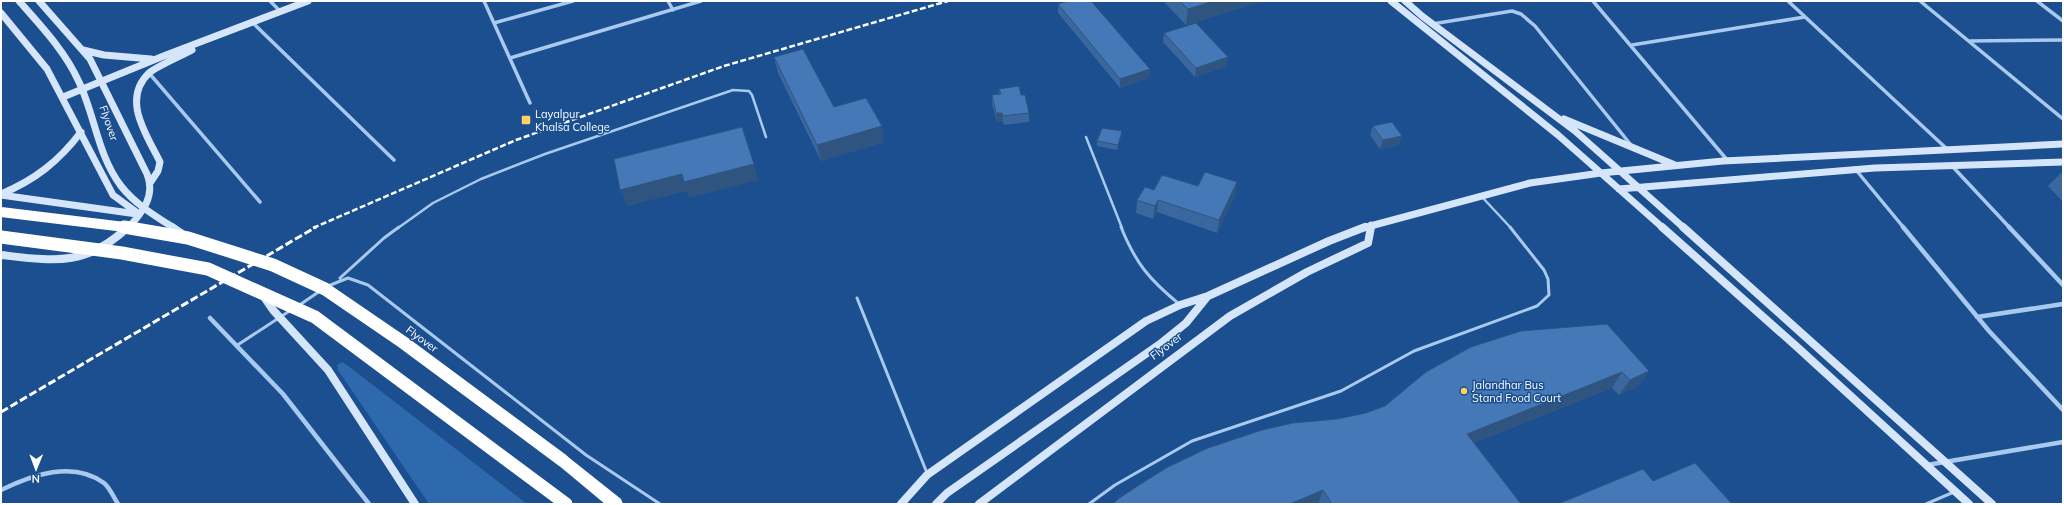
<svg xmlns="http://www.w3.org/2000/svg" width="2064" height="505" font-family="Mulish,sans-serif">
<style>
.green{fill:#2e69ad}
.lines{fill:none;stroke-linecap:round;stroke-linejoin:round}
.lane-far1{stroke:#a9c9ee;stroke-width:2.5}
.lane{stroke:#a9c9ee;stroke-width:3}
.street-far1{stroke:#a9c9ee;stroke-width:3.5}
.street{stroke:#a9c9ee;stroke-width:4.5}
.secondary-far1{stroke:#d6e6fa;stroke-width:7}
.secondary{stroke:#d6e6fa;stroke-width:8}
.highway{fill:#fff;fill-rule:evenodd}
.rail-far1{stroke:#fff;stroke-width:2.5;stroke-dasharray:6 2.5;stroke-linecap:butt}
.rail{stroke:#fff;stroke-width:3;stroke-dasharray:8 3;stroke-linecap:butt}
.secondary-bridge-far1{stroke:#d6e6fa;stroke-width:7}
.secondary-bridge{stroke:#d6e6fa;stroke-width:8}
.highway-bridge-far1{stroke:#fff;stroke-width:10}
.highway-bridge{stroke:#fff;stroke-width:13}
.wall{fill:#3a679d}
.shaded-wall{fill:#305480}
.building{fill:#4478b7;stroke:#305480}
.poi-dot{fill:#ffd166;stroke:#1b4f8f;stroke-width:1.5}
.labels{text-anchor:middle;stroke-width:3;stroke-linejoin:round;paint-order:stroke}
.poi-label{font-size:11px;fill:#fff;stroke:#1b4f8f;text-anchor:start}
.street-label{font-size:11px;fill:#fff;stroke:#1b4f8f}
</style>
<rect width="100%" height="100%" fill="#1b4f8f"/>
<path class="green" d="M342,362l5,3 180,139h-98l-91,-134 -1,-5z"/>
<g class="lines">
<path class="lane-far1" d="M1086,137l36,91
M1482,197l29,31
M398,228l35,-25 48,-24 64,-25 188,-64 16,1 3,4 14,42"/>
<path class="lane" d="M1121,227c15,37 28,52 58,77
M340,278l44,-40 15,-11
M328,286l20,-8 20,7 218,170 74,49
M857,298l70,175
M298,306l22,-15
M236,346l55,-36
M1089,504l26,-19 77,-44 149,-50 73,-40 123,-45 12,-11 -1,-16 -4,-9 -34,-43
M1926,504l28,-12"/>
<path class="street-far1" d="M270,1l11,11
M484,1l46,102
M668,1l5,9
M1593,1l135,160
M1788,1l159,148
M1920,1l143,118
M2037,1l26,20
M253,23l141,137
M494,23l79,-22
M1432,24l80,-13 9,3 14,12 96,119
M1970,41l93,-1
M1632,45l173,-28
M510,58l191,-57
M149,73l111,129
M1952,166l58,62
M1856,170l48,58"/>
<path class="street" d="M1903,227l86,104 74,79
M2009,227l54,58
M1977,317l86,-13
M210,318l73,76 86,110
M1927,465l136,-23
M1,490c31,-15 72,-30 103,-7 6,5 10,15 14,21"/>
<path class="secondary-far1" d="M39,1l51,58 57,115c9,22 -5,39 -19,54
M1391,1l167,134 105,93
M1405,1l17,15 153,115 109,97
M1,13l46,56 66,126 26,19
M83,50l21,5 47,4
M63,97l103,-42 142,-54
M1564,119l111,46
M150,183l8,-12 2,-9c-13,-27 -39,-62 -11,-89 8,-7 32,-17 43,-23
M1619,189l256,-21 188,-6
M1,194c34,-14 58,-33 80,-62
M1,195l136,19
M1363,228l167,-45 71,-10 122,-12 340,-17
M1370,228l1,-3"/>
<path class="secondary" d="M1662,227l134,119 173,158
M1683,227l309,277
M1,255c53,6 85,12 127,-28
M901,504l26,-29 219,-154 34,-16 28,-9 121,-55 36,-14
M936,504l11,-11 213,-149 26,-21 21,-26
M979,504l251,-188 77,-44 61,-29 3,-16"/>
<path class="highway" d="M562,454l5,2 54,43 2,5h-18l-48,-40 -2,-4 2,-4z"/>
<path class="rail-far1" d="M313,228l203,-88 208,-74 224,-65"/>
<path class="rail" d="M1,412l315,-185"/>
<path class="secondary-bridge-far1" d="M19,1c22,25 46,50 60,81 16,34 19,74 42,104 14,18 34,30 53,42"/>
<path class="secondary-bridge" d="M172,227l12,8
M262,294l11,16 55,60 87,134"/>
<path class="highway-bridge-far1" d="M1,212l132,16"/>
<path class="highway-bridge" d="M124,227l64,11 85,27 52,24 79,54 158,117
M1,237l121,16 86,16 107,48 251,187"/>
</g>
<path class="wall" d="M1163,1h100l-77,24z
M1058,4l92,65 -1,9 -29,10 -62,-75z
M1164,33l63,33 -32,11 -32,-35z
M774,57l60,50 50,35 -63,19 -43,-88z
M999,89l22,6 8,18v9l-25,3 -1,-3h-6l-5,-18v-9l7,-1z
M1373,126l29,10 -3,9 -19,4 -10,-14z
M1122,131l-1,5 -4,14 -20,-4v-5z
M2061,173h2v29l-15,-16z
M1237,182l-2,13 -18,38 -60,-21 -4,7 -17,-6 1,-13 17,-10z
M1649,371l-11,15 -19,9 -7,-7 -138,55 47,61h-408l224,-85 29,-6 19,-7 41,-34z"/>
<path class="shaded-wall" d="M1214,1h49l-77,24 2,-16z
M1228,57l-1,9 -32,11 1,-9z
M1150,69l-1,9 -29,10v-9z
M996,113h6l1,9h-6z
M882,126l2,16 -63,19 -4,-16z
M1402,136l-3,9 -19,4 3,-9z
M754,164l4,16 -69,18 -2,-7 -60,15 -7,-16 62,-16z
M1237,182l-2,13 -18,38 2,-13z
M1158,200l-1,12 -4,7 2,-13z
M1649,371l-11,15 -19,9 11,-15z
M1622,372l-10,16 -153,61 8,-15z
M1323,490l-5,14h-28z"/>
<path class="building" d="M1069,1h22l59,68 -30,10 -62,-75z
M1180,1h34l-26,8z
M1196,23l32,34 -32,11 -32,-35z
M803,49l31,58 32,-9 16,28 -65,19 -43,-88z
M1019,86l2,9h4l4,18 -26,3 -1,-3h-6l-4,-18 9,-1 -2,-5z
M1392,122l10,14 -19,4 -10,-14z
M742,127l12,37 -70,18 -2,-8 -62,16 -6,-31z
M1102,128l20,3 -4,14 -21,-4z
M1205,172l32,10 -18,38 -61,-20 -3,6 -18,-6 8,-13 9,3 8,-15 36,11z
M1607,324l42,47 -19,9 -8,-8 -155,62 54,70h-189l-9,-14 -33,14h-177l5,-5 21,-14 29,-18 40,-19 54,-18 31,-7 44,-4 29,-6 19,-7 41,-34 45,-25 50,-16z
M1695,463l37,41h-174l85,-35 10,12z"/>
<g class="poi-dot">
<rect x="521" y="115" width="10" height="10" rx="2"/>
<circle cx="1464" cy="391" r="4"/>
</g>
<g class="labels">
<g class="poi-label">
<text x="535" y="118">Layalpur<tspan x="535" dy="13">Khalsa College</tspan></text>
<text x="1472" y="389">Jalandhar Bus<tspan x="1472" dy="13">Stand Food Court</tspan></text>
</g>
<g class="street-label">
<text transform="translate(109 123) rotate(71)" y="4">Flyover</text>
<text transform="translate(422 339) rotate(36)" y="4">Flyover</text>
<text transform="translate(1166 346) rotate(-37)" y="4">Flyover</text>
</g>
</g>
<rect width="2064" height="505" fill="none" stroke="#ffffff" stroke-width="4"/>
<g transform="translate(36 469) rotate(181)" stroke="#1b4f8f" stroke-width="3" paint-order="stroke">
<path d="M0-3L7 15L0 10L-7 15Z" fill="#ffffff"/>
<text y="-6" font-size="11" font-weight="bold" text-anchor="middle" fill="#ffffff">N</text>
</g>
</svg>
